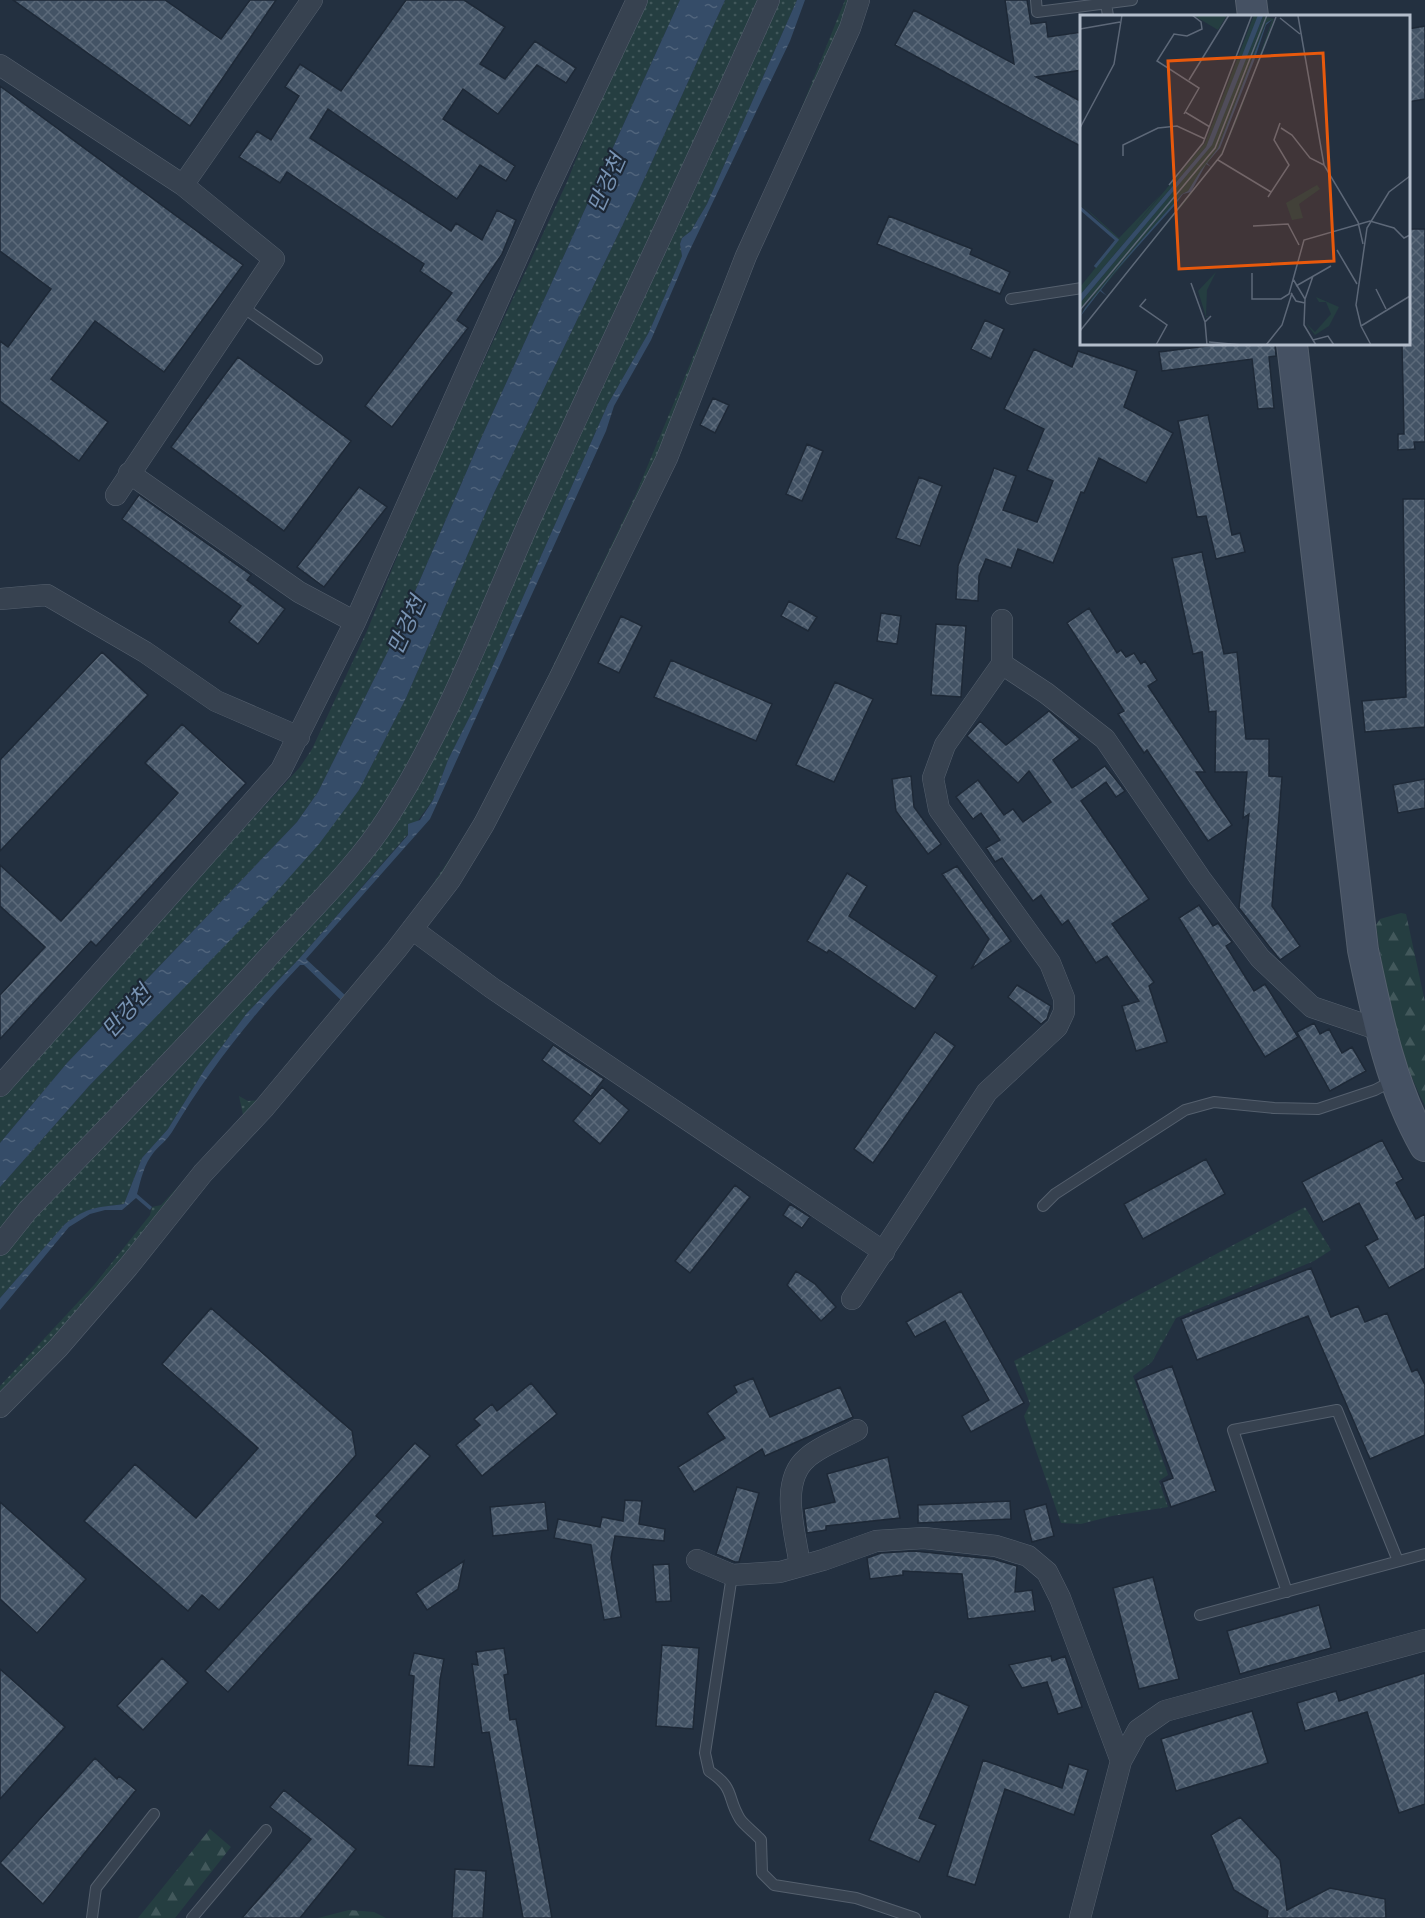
<svg xmlns="http://www.w3.org/2000/svg" width="1425" height="1918" font-family="Rubik,'Noto Sans KR',sans-serif">
<style>
.grass{fill:url(#grass-dots)}
.forest{fill:url(#forest-firs)}
.water{fill:url(#water-ripples)}
.building{fill:url(#building-cross-hatch);stroke:#1e2937;stroke-width:1.5}
.lines{fill:none;stroke-linecap:round;stroke-linejoin:round}
.lane-casing{stroke:#55606e;stroke-width:12}
.street-casing{stroke:#55606e;stroke-width:22}
.secondary-casing{stroke:#55606e;stroke-width:32}
.lane{stroke:#374250;stroke-width:10}
.street{stroke:#374250;stroke-width:21}
.secondary{stroke:#455163;stroke-width:30}
.labels{text-anchor:middle;stroke-width:4.5;stroke-linejoin:round;paint-order:stroke}
.water-label{font-size:22px;font-style:italic;fill:#7994b4;stroke:#1c2735}
.inset-river{fill:none;stroke:#354c68;stroke-width:3}
.inset-road{fill:none;stroke:#5d6878;stroke-width:1.5}
.view{fill:#e8590c;fill-opacity:0.15;stroke:#e8590c;stroke-width:3}
.inset-edge{fill:none;stroke:#b3bdcb;stroke-width:3}
</style>
<defs>
<pattern id="grass-dots" width="8" height="8" patternUnits="userSpaceOnUse" patternTransform="scale(1.5)"><rect width="8" height="8" fill="#253e41"/><path d="M2 2h.1M6 6h.1" fill="none" stroke="#42585b" stroke-width="1.8" stroke-linecap="round"/></pattern>
<pattern id="forest-firs" width="22" height="20" patternUnits="userSpaceOnUse" patternTransform="scale(1.5)"><rect width="22" height="20" fill="#253e41"/><path d="M5 1l3.5 6h-7zM16 11l3.5 6h-7z" fill="#42585b"/></pattern>
<pattern id="water-ripples" width="26" height="14" patternUnits="userSpaceOnUse" patternTransform="scale(1.5)"><rect width="26" height="14" fill="#354c68"/><path d="M2 4q2-2 4 0t4 0M15 11q2-2 4 0t4 0" fill="none" stroke="#50647c"/></pattern>
<pattern id="building-cross-hatch" width="8" height="8" patternUnits="userSpaceOnUse" patternTransform="scale(1.5)"><rect width="8" height="8" fill="#435365"/><path d="M0 0l8 8M0 8l8-8" fill="none" stroke="#5c6a7a"/></pattern>
</defs>
<rect width="100%" height="100%" fill="#233040"/>
<path class="grass" d="M646,0h34l-202,445 -80,186 -80,161 -21,30 -230,241 -67,80v-48l300,-328 12,-18 55,-118 57,-141 143,-308 39,-98z
M725,0h40l-379,818 -386,423v-54l89,-101 211,-221 59,-75 47,-92 88,-205 142,-296z
M772,0h25l-90,204 -16,27 -9,7 -2,6 2,12 -12,28 -21,48 -41,72 -132,300 -28,56 -15,40 -25,34 -110,126 -51,53 -42,56 -37,60 -26,29 -18,46c-27,4 -36,3 -59,20l-65,74v-48l390,-430z
M845,0h7l-14,37 -139,318 -25,65 -63,139 -75,159 -61,113 -82,118 -150,175 -76,79 -75,95 -92,97v-9l94,-101 56,-70 2,-8 9,-2 77,-83 5,-7 -4,-19 9,5 10,-1 145,-171 85,-128 147,-305 83,-199 61,-133z
M1305,1207l26,43 -17,11 -138,57 -24,44 -19,14 35,99 -9,6 9,26 -56,9 -31,8 -20,-1 -37,-107 6,-12 -16,-43z"/>
<path class="forest" d="M1401,913l5,1 19,88v104c-31,-62 -39,-113 -49,-181l4,-6z
M210,1829l21,18 -56,71h-37z
M349,1910l25,2 12,6h-68z"/>
<path class="water" d="M680,0h45l-89,197 -142,296 -88,205 -47,92 -40,54 -49,55 -181,187 -89,101v-44l67,-80 230,-241 21,-30 80,-161 80,-186z
M797,0h8l-15,41 -102,213 -37,86 -37,66 -8,25 -176,388 -124,140 41,38 -5,4 -38,-36h-4c-49,52 -92,106 -128,167 -5,8 -12,13 -18,20 -10,12 -13,27 -17,42l15,13 -2,3 -14,-12 -14,12h-17l-15,4 -21,13 -69,83v-12l65,-74c24,-18 31,-16 59,-20l18,-46 26,-29 37,-60 42,-56 51,-53 110,-125v-11l12,-4 13,-20 15,-40 28,-56 132,-300 41,-72 21,-48 12,-28 -2,-12 2,-6 9,-7 16,-27z"/>
<path class="building" d="M13,0h152l56,39 29,-39h26l-86,126z
M406,0h58l41,27 -25,37 25,15 30,-38 41,27 -10,15 -29,-18 -39,49 -35,-25 -20,30 72,47 -9,15 -26,-16 -23,34 -129,-90 -18,29 141,93 5,-8 26,17 15,-30 19,10 -14,34 -45,66 11,8 -76,99 -27,-21 87,-113 -32,-22 4,-7 -137,-92 -7,11 -41,-26 18,-26 14,9 28,-44 -14,-9 15,-23 41,27z
M1005,0h22l4,24 15,-2 2,15 34,-5v38l-46,7 46,25v45l-187,-102 19,-35 100,54z
M1425,26v73l-17,3v-73z
M0,86l243,179 -79,107 -69,-51 -44,58 57,43 -29,39 -79,-60v-60l8,6 43,-58 -51,-38z
M889,216l83,33 -2,5 40,18 -10,22 -123,-50z
M1408,229h17v213h-11l1,7 -17,1v-16h6l-2,-90h6z
M985,320l19,9 -13,30 -20,-10z
M1223,344h52l1,12 -7,1 5,51 -16,1 -6,-50 -90,12 -3,-19z
M1034,349l38,18 6,-16 59,20 -13,36 49,26 -27,50 -47,-25 -15,35 -3,-1 -28,71 -35,-14 -7,19 -25,-9 -7,17 -1,25 -22,-2 2,-33 36,-98 22,8 -13,34 34,12 16,-41 -26,-11 17,-41 -40,-20z
M238,357l113,84 -67,90 -113,-84z
M713,398l16,7 -14,28 -15,-8z
M1208,415l24,120 8,-2 5,19 -29,7 -10,-43 -9,1 -19,-96z
M807,444l16,7 -21,50 -16,-7z
M919,477l23,9 -22,60 -24,-8z
M359,487l28,20 -63,80 -27,-20z
M139,495l112,80 -4,5 38,29 -27,35 -29,-22 12,-16 -119,-87z
M1403,499h22v228l-60,5 -3,-31 44,-4z
M1202,552l22,102 13,-2 9,87h23v37l13,1 -10,129 28,40 -20,14 -41,-52 10,-94 -6,4 4,-46h-32l1,-61 -7,1 -7,-60 -9,2 -21,-96z
M789,601l28,16 -9,14 -27,-15z
M1089,608l28,45 4,-3 5,7 8,-4 7,11 4,-3 12,19 -9,6 57,86h-9l36,53 -24,16 -61,-91 -3,3 -26,-39 6,-3 -57,-88z
M881,613l20,3 -4,28 -20,-3z
M621,616l21,10 -23,47 -21,-10z
M936,624l30,2 -5,71 -30,-2z
M102,652l46,43 -148,156v-91z
M671,660l101,44 -16,37 -102,-44z
M835,682l38,17 -39,83 -38,-17z
M1049,711l31,28 -27,21 19,28 33,-22 20,25 -9,6 -10,-15 -25,19 68,98 -37,25 42,58 -5,4 18,56 -31,9 -14,-45 17,-5 -32,-45 -11,7 -28,-43 -6,5 -21,-30 -8,6 -31,-43 -7,4 -9,-14 14,-8 -19,-27 -8,6 -17,-22 22,-17 26,35 9,-6 10,13 28,-20 -22,-31 -11,12 -51,-47 13,-15 26,24z
M182,724l64,59 -150,163 -5,-5 -91,98v-44l45,-48 -45,-41v-41l61,56 117,-128 -33,-30z
M911,776l3,31 27,37 -13,10 -32,-43 -4,-32z
M1425,779v29l-27,5 -5,-28z
M957,866l54,75 -40,28 18,-30 -47,-65z
M847,873l20,13 -18,30 88,60 -22,33 -86,-59 -2,3 -20,-12z
M1199,905l14,21 5,-3 14,19 -6,4 28,45 11,-7 33,53 -33,20 -86,-139z
M1017,985l34,21 -4,13 -6,5 -33,-27z
M1314,1023l6,11 9,-5 13,24 10,-6 14,24 -36,20 -33,-59z
M935,1032l20,14 -82,117 -19,-14z
M553,1045l51,34 -13,17 -49,-36z
M602,1087l27,23 -29,34 -27,-23z
M1382,1140l21,39 -7,4 20,36 9,-5v54l-36,20 -24,-42 13,-7 -19,-36 -36,19 -21,-40z
M1206,1159l19,35 -82,45 -19,-35z
M735,1185l15,12 -60,76 -15,-12z
M790,1204l20,13 -8,11 -19,-13z
M1311,1268l20,49 27,-11 7,16 22,-9 25,59 5,-3 8,16v50l-55,24 -62,-143 -111,44 -16,-41z
M796,1271l19,13 21,23 -15,14 -34,-36z
M961,1291l63,112 -53,29 -9,-16 27,-16 -44,-79 -30,16 -9,-15z
M211,1308l141,123 4,24 -137,155 -17,-15 -14,16 -104,-90 51,-57 61,54 62,-70 -96,-84z
M1172,1366l44,125 -45,16 -9,-25 11,-4 -37,-98z
M753,1378l17,39 70,-30 13,30 -88,39 -3,-7 -68,43 -16,-25 47,-29 -18,-25 30,-21 -3,-6z
M531,1383l26,31 -75,62 -26,-31 24,-20 -6,-6 18,-15 5,7z
M415,1443l15,13 -54,60 7,6 -155,170 -23,-21z
M888,1457l12,61 -74,8v4l-19,3 -3,-24 31,-7 -8,-28z
M737,1487l22,6 -20,69h-4l-19,-8z
M625,1500l17,1 -3,23 26,5 -1,12 -49,-5 -4,22 10,59 -17,3 -13,-75 -37,-7 4,-19 42,8 2,-10 21,4z
M1010,1501l1,18 -93,4v-18z
M0,1502l86,77 -49,54 -37,-34z
M545,1502l3,28 -55,6 -3,-29z
M1046,1504l8,32 -22,6 -8,-32z
M914,1551l79,8 24,7 -2,26 17,-2 3,21 -67,8 -6,-45 -59,-3v4l-33,4 -3,-21 14,-5z
M464,1561l-6,28 -31,21 -11,-17z
M669,1564l2,37 -15,1 -3,-37z
M1153,1577l26,102 -40,10 -26,-101z
M1319,1605l12,43 -91,26 -13,-43z
M662,1645l37,3 -6,81 -37,-3z
M504,1648l4,26 -4,1 6,45 6,-1 36,199h-29l-34,-186 -7,1 -10,-69 6,1 -2,-13z
M414,1653l30,6 -4,21 -6,87 -26,-2 6,-89 -5,-1z
M1051,1656l1,5 13,-5 17,51 -24,7 -11,-32 -25,6 -13,-23z
M162,1658l26,24 -45,48 -26,-24z
M0,1669l65,58 -65,72z
M1425,1673v131l-26,9 -32,-101 -62,19 -8,-28 39,-12 3,10z
M935,1691l34,15 -50,112 17,7 -17,37 -50,-22z
M1252,1711l16,52 -92,28 -15,-52z
M95,1758l22,21 2,-3 17,14 -93,114 -43,-41z
M983,1760l79,28 7,-24 19,6 -14,45 -69,-26 -30,96 -28,-9z
M284,1790l72,59 -56,69h-58l69,-79 -41,-32z
M1240,1817l40,43 7,50 43,-22 55,11 1,19h-119l1,-7 -34,-21 -23,-55z
M455,1869l31,2 -3,47h-31z"/>
<g class="lines">
<g class="lane-casing">
<path id="lane" d="M1036,0l1,12 95,-12
M1106,3l2,13
M1011,299l71,-11
M241,306l76,53
M1043,1206l12,-12 130,-84 29,-8 60,6 44,1 57,-19 19,-10
M732,1575l-27,178 4,18c27,18 17,25 31,48 5,7 15,14 21,21l1,33 12,12 82,13 59,20
M1287,1592l-54,-162 104,-20 61,151
M1200,1615l225,-61
M92,1918l4,-30 58,-74
M192,1918l74,-88"/>
</g>
<g class="street-casing">
<path id="street" d="M0,65l183,120 91,74 -158,236
M183,185l129,-185
M129,473l170,119 56,30
M0,599l47,-4 98,57 71,49 83,36
M1002,664l44,29 59,46 95,139 60,80 52,49 68,23
M412,929l80,59 392,264
M0,1086l281,-316 74,-148 190,-427 92,-195
M0,1245l28,-35c85,-88 171,-176 253,-267 37,-40 78,-80 107,-126 61,-95 100,-204 146,-306 78,-171 159,-340 235,-511
M852,1299l135,-207 70,-65 7,-15v-14l-14,-35 -111,-154 -6,-31 12,-33 57,-81v-44
M0,1407l58,-59 70,-81 75,-94 61,-65 132,-158 54,-70 34,-56 75,-145 108,-221 79,-202 104,-228 9,-28
M697,1560l35,15 48,-3 43,-12 53,-19 48,-3 72,8 32,10 19,16 13,26 61,163
M800,1566c-4,-31 -22,-84 7,-108 13,-12 34,-19 50,-28
M1080,1918l41,-157 17,-31 27,-19 260,-71"/>
</g>
<g class="secondary-casing">
<path id="secondary" d="M1251,0l2,16
M1292,344l71,606c14,66 28,137 62,196"/>
</g>
<use href="#lane" class="lane"/>
<use href="#street" class="street"/>
<use href="#secondary" class="secondary"/>
</g>
<g class="labels">
<g class="water-label">
<text transform="translate(606 183) rotate(-66)" y="8">만겅천</text>
<text transform="translate(406 625) rotate(-65)" y="8">만겅천</text>
<text transform="translate(126 1011) rotate(-48)" y="8">만겅천</text>
</g>
</g>
<g transform="translate(1080 15)">
<rect width="330" height="330" fill="#233040"/>
<path d="M113,0h34l-9,15zM174,0h4l-2,7 -50,125 -126,148v-8l38,-47 -38,-37 39,35 42,-44 -27,33 71,-84zM183,1l11,3 -36,99 -12,27 -8,14 -32,42 -106,129 139,-173 21,-46 32,-91 -6,3 -48,125 -30,43 -6,3 -102,121 20,-29 -20,23v-6l130,-156zM237,170l3,4 -21,15 4,14 -11,2 -6,-17zM136,257l-9,18 -1,26h4l-4,1 -8,-26z" fill="#253e41"/>
<path d="M236,282l23,10 -10,19 -14,9 -9,-12 9,9 16,-18 -5,-12h-7z" fill="#253e41"/>
<path d="M178,0l5,1 -51,129 -132,158v-8l126,-148zM193,4l-7,6 -12,36 -34,87 -13,15 4,4 -5,-3 -15,28 -8,2 -8,11 -61,68 -13,17 6,6 -7,-5 -20,26 5,-9 39,-48 58,-66 6,-3 13,-21 17,-22 48,-125z" fill="#354c68"/>
<path class="inset-river" d="M0,193l37,32 -22,27"/>
<path class="inset-road" d="M187,0h37M218,1l26,149 34,57 5,22M200,3l20,16M0,14l40,-7M109,65l40,-65M105,97l25,15M104,99l15,-26 -42,-27 17,-27 13,2 15,-7 -1,-7 -9,-7M0,113l34,-64 8,-49M201,113l11,7 18,23 14,7M43,141v-11l35,-17 19,-2 28,13M138,145l53,32M89,170l34,-42 49,-128M188,182l21,-32 -15,-25 6,-17M173,211l35,-2 11,21M257,235l20,34M172,258v26h29l8,-5 15,-54 66,-19 24,7 10,10 6,-3M213,264l12,20 -1,26 12,20M111,268l14,39M216,271l35,-20M296,274l10,20M211,278l5,8 9,2M66,284l-6,7 27,19 -11,20M225,284l8,-23M0,295l135,-162 52,-133M281,311l49,-30M0,316l142,-177 54,-137M233,325l15,-4 6,9M129,327l33,3M127,330l-2,-23 6,-6M186,330l16,-20 10,-32M291,330l-10,-19 -5,-21 11,-77 22,-36 21,-16"/>
<path class="view" d="M243,38l11,208 -155,8 -11,-208z"/>
<rect width="330" height="330" class="inset-edge"/>
</g>
</svg>
